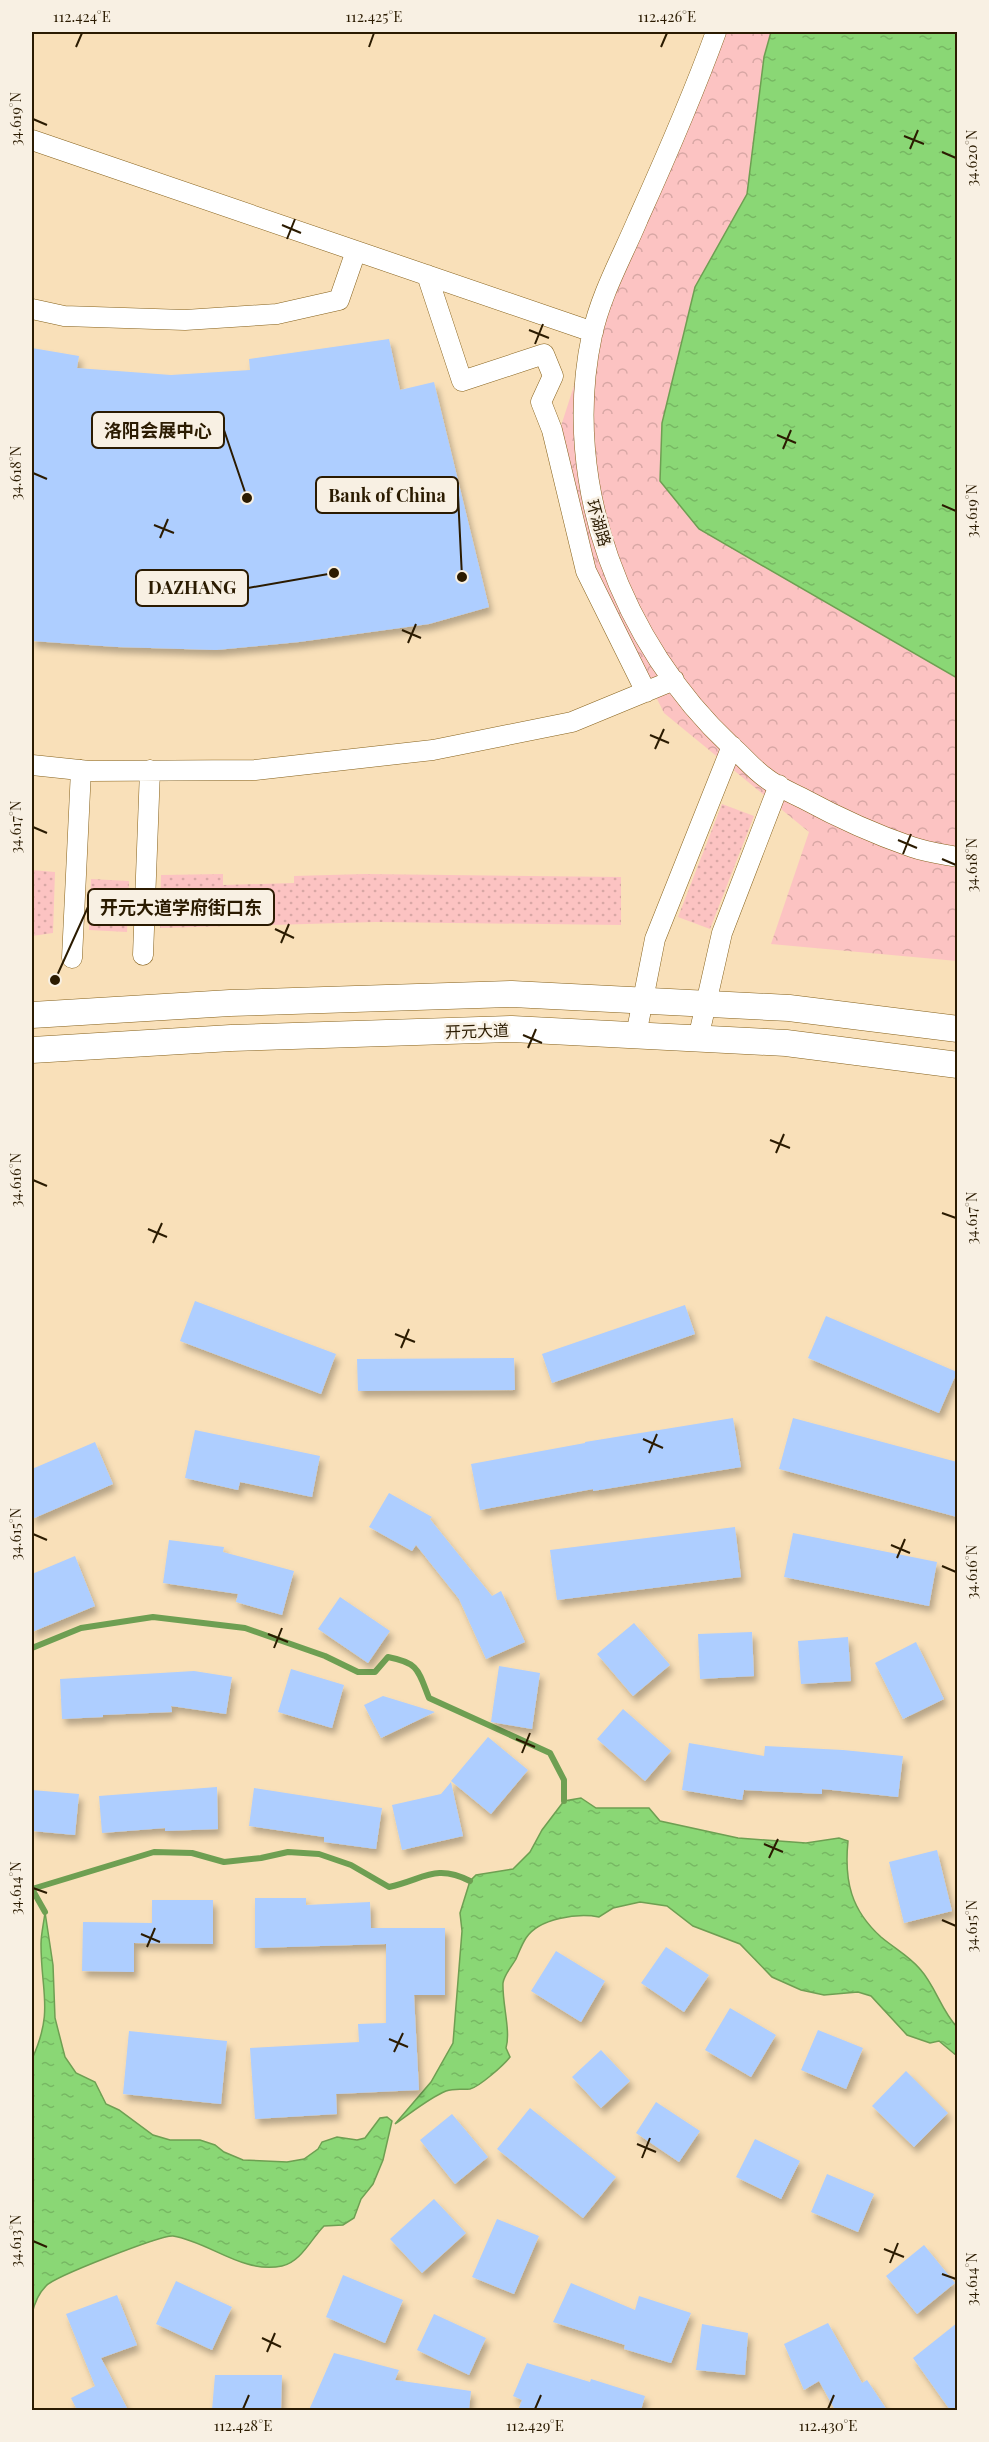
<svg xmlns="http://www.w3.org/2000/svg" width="989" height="2442" font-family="'Playfair Display','Noto Sans SC',serif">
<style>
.grass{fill:url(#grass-dots)}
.park{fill:url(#park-crowns)}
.water{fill:url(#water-ripples);stroke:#6e9f52;stroke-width:1.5}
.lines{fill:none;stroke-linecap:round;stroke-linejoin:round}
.stream{stroke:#6e9f52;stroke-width:6}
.building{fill:#aeceff;filter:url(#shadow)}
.minor-casing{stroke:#86611b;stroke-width:21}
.major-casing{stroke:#86611b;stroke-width:27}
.minor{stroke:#fff;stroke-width:20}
.major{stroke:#fff;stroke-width:26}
.ticks{fill:none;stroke:#2b1b01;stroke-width:2}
.labels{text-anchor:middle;stroke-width:5;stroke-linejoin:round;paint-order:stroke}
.street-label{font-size:16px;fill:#2b1b01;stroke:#f8f0e3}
.leader{fill:none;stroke:#2b1b01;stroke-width:2}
.callout-dot{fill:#2b1b01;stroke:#f8f0e3;stroke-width:2}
.callout{fill:#f8f0e3;stroke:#2b1b01;stroke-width:2}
.callout-label{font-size:18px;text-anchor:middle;font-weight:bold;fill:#2b1b01}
.neatline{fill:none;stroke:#2b1b01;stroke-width:2}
.ticks-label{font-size:15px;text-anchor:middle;fill:#2b1b01}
</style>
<defs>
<pattern id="grass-dots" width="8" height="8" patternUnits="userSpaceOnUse" patternTransform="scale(1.5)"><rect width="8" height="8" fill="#fcc3c2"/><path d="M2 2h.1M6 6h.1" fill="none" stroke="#d8a7a5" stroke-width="1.8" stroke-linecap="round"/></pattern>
<pattern id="park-crowns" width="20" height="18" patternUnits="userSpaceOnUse" patternTransform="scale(1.5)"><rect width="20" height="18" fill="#fcc3c2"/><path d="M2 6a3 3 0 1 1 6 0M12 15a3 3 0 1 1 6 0" fill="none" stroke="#d8a7a5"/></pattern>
<pattern id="water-ripples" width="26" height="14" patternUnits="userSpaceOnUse" patternTransform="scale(1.5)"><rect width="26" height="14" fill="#8ad775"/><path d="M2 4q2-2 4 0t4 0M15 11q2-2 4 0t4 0" fill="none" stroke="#77b863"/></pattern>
<filter id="shadow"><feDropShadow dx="3.5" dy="6" stdDeviation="3" flood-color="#0004"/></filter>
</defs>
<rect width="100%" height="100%" fill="#f9e0b9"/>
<path class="grass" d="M722,804l32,12 -44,113 -32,-12z
M32,870l23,2 -2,61 -21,3z
M223,874v11l71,-2v-7l71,-2 256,3v48l-245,-3 -216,6 1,-53z
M91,879l38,2 -2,51 -38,-2z"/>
<path class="park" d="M710,32h61l-7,25 -17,137 -52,93 4,242 258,149v283l-186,-17 38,-112 -145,-119 -72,-145 -32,-139 31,-96z"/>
<path class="water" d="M771,32h186v646l-258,-149 -39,-48 2,-58 33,-136 52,-93 17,-137z
M581,1798l15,10h53l11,13 78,17 68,5 33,-5 9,3c-4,40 3,69 33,96 13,11 28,19 39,32 16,18 21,41 37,58v29l-18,-15 -9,2 -23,-8 -36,-39 -13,-4 -34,3 -23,-5 -29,-13 -32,-33 -47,-18 -26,-20 -27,-4 -27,6 -14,9c-21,-4 -60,1 -73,21 -4,6 -7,14 -10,21 -4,7 -12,16 -13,24 -1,20 8,48 3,65l4,9c-6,8 -31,30 -40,32 -8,1 -15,-1 -24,2 -17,7 -35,22 -51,33l36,-42 22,-39 9,-112 -2,-18 10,-32 6,-6 37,-6 17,-17 12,-22 22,-29z
M45,1912l8,53 2,53 10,39 11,16 19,9 11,22 13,6 34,25 17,5h30l15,5 9,7 19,8 44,2 17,-3 14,-10 4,-7 15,-5 20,3 8,-2 15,-20 7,-1 5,4 -9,39 -10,24 -12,15 -7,19 -11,7 -19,1c-13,13 -23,36 -42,40 -40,8 -72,-24 -109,-30 -12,-1 -120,41 -127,50 -7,7 -12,19 -14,28v-255c22,-48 9,-66 9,-115 0,-10 3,-22 4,-32z"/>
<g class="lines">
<path class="stream" d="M32,1648l49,-20 72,-11 92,11 80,28 33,16h17l13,-15c31,6 30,13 41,41l121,55 14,27v21
M32,1889l122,-37 38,1 32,9 37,-4 27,-6 31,2 32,11 38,22c34,-7 46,-24 81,-6
M32,1889l13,23"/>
</g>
<path class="building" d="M389,339l11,51 34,-8 55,225 -60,17 -130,18 -83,8 -99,-3 -85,-6v-293l47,8 -2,12 94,7 79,-5 -1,-11z
M195,1301l141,53 -15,40 -141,-53z
M685,1305l10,29 -143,49 -10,-29z
M826,1316l131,56 -18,41 -131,-55z
M514,1358l1,32 -157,1 -1,-32z
M733,1418l8,49 -148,24v-2l-113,21 -9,-46 114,-21v-1z
M793,1418l164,44v55l-178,-48z
M195,1430l125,26 -8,41 -72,-15 -2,8 -53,-12z
M95,1442l18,42 -81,35v-50z
M389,1493l43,24 -2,2 62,77 9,-5 24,51 -39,17 -27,-60 -43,-54 -4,6 -43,-24z
M735,1527l6,50 -184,23 -7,-50z
M793,1533l144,29 -8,44 -145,-29z
M169,1540l55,7 -1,5 71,19 -12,44 -46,-13 2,-8 -75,-11z
M75,1556l20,50 -63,26v-58z
M340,1597l50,34 -22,32 -50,-34z
M634,1623l36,42 -37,31 -36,-42z
M752,1632l2,44 -54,3 -2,-45z
M848,1637l3,44 -50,3 -3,-43z
M916,1642l28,57 -41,20 -28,-56z
M499,1666l41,7 -8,56 -41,-7z
M291,1669l53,16 -12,43 -54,-16z
M194,1671l38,6 -6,37 -55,-8 1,6 -69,3v2l-41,2 -2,-40z
M383,1696l52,16 -54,26 -17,-33z
M623,1709l48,42 -26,30 -48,-42z
M488,1737l40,33 -37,44 -40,-33z
M689,1743l75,13 1,-10 78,4 60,6 -5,41 -76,-8v5l-78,-4 -2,10 -60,-10z
M451,1782l12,54 -61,14 -10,-45 49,-11z
M217,1787l1,42 -53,2v-3l-63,5 -3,-37z
M254,1788l128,20 -6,41 -52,-7v-5l-75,-11z
M32,1790l47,4 -4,41 -43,-4z
M937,1850l15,61 -48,12 -15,-61z
M255,1898h51v7l64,-3 1,26h74v67h-31l5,95 -83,4 1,20 -82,5 -5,-71 109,-6 -1,-18 28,-1v-79l-131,4z
M152,1900h61v44l-79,-1v29l-52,-1 1,-49 69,1z
M666,1947l43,28 -25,37 -43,-29z
M556,1951l49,30 -24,41 -50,-31z
M730,2008l46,27 -25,42 -46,-27z
M818,2030l45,18 -17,41 -45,-19z
M129,2031l98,10 -6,63 -98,-10z
M601,2050l29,31 -29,27 -29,-31z
M906,2071l42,42 -34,34 -42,-41z
M656,2102l44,29 -21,31 -43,-29z
M530,2108l86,69 -33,41 -86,-69z
M452,2114l36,43 -33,27 -35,-44z
M755,2139l45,22 -19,38 -45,-22z
M827,2174l47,20 -16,38 -47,-20z
M434,2199l32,34 -44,40 -32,-34z
M497,2219l42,17 -25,58 -42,-17z
M924,2245l31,38 -38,31 -31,-38z
M343,2275l60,25 -18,43 -59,-26z
M176,2281l56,26 -20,43 -56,-26z
M571,2283l64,27 4,-14 52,17 -20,50 -47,-14 1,-4 -72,-23z
M117,2295l20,50 -36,13 27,52h-51l-6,-12 24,-12 -29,-72z
M434,2314l52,24 -17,37 -52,-25z
M828,2323l34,60 5,-3 20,30h-52l-16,-29 -15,9 -20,-46z
M957,2323v87h-7l-37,-52z
M702,2324l46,9 -3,42 -49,-5z
M334,2353l65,17 -4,10 76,11 -2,19h-160z
M527,2363l63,19 1,-3 54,17 -4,14h-123l4,-10 -9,-4z
M215,2375h67l-1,35h-69z"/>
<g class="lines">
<g class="minor-casing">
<path id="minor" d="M716,32c-23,63 -50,125 -78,187 -16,38 -37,75 -46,116 -32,149 30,309 139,411 12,10 22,23 35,32 10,8 24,14 36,20 35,19 72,36 110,49 14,5 30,7 46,10
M32,140l561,192
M427,275l35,106 82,-27 9,22 -12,26 11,28 34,141 60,121
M32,309l32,7 121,4 92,-6 62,-14 17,-49
M32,765l57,6 166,-1 178,-20 139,-28 102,-42
M143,955l7,-185
M72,958l9,-188
M636,1035l19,-96 77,-193
M698,1039l24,-106 57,-148"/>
</g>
<g class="major-casing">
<path id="major" d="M32,1015l198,-12 282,-9 277,14 169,21
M32,1050l199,-12 281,-9 274,14 172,22"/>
</g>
<use href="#minor" class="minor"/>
<use href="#major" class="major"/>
</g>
<path class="ticks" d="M76,47l6,-14M369,47l5,-14M661,47l6,-14M33,119l14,6M904,136l20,8M910,149l8,-19M942,152l14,6M282,225l19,8M287,239l8,-20M529,330l20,8M535,344l8,-20M777,435l19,8M783,449l8,-19M33,473l14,6M942,505l14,6M154,525l20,8M160,538l8,-19M402,630l19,8M408,643l8,-19M650,735l19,8M655,749l9,-20M33,827l14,6M898,840l19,8M903,854l8,-20M942,859l14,6M275,929l19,9M281,943l8,-19M523,1035l19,8M528,1048l8,-19M770,1140l20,8M776,1153l8,-19M33,1180l14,6M942,1213l14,5M148,1229l19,8M153,1243l9,-20M395,1334l20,8M401,1348l8,-19M643,1439l20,9M649,1453l8,-19M33,1534l14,6M891,1545l19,8M897,1558l8,-19M942,1566l14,6M268,1634l20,8M274,1648l8,-20M516,1739l19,8M522,1753l8,-20M764,1844l19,8M769,1858l9,-19M33,1888l14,5M942,1920l14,6M141,1934l19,8M147,1947l8,-19M389,2039l19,8M394,2052l9,-19M637,2144l19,8M642,2158l8,-20M33,2241l14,6M884,2249l20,8M890,2263l8,-20M942,2274l14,5M262,2338l19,9M267,2352l8,-19M243,2409l6,-14M535,2409l6,-14M828,2409l6,-14"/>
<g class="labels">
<g class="street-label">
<text transform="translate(599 523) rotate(74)" y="6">环湖路</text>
<text transform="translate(477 1031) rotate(-2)" y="6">开元大道</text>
</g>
</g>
<path class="leader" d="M247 498L224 430M462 577L458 495M334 573L248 588M55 980L88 907"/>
<g class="callout-dot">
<circle cx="247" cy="498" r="6"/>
<circle cx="462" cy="577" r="6"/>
<circle cx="334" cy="573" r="6"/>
<circle cx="55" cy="980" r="6"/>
</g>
<g class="callout">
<rect x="92" y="412" width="132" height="36" rx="6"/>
<rect x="316" y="477" width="142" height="36" rx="6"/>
<rect x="136" y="570" width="112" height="36" rx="6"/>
<rect x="88" y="889" width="186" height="36" rx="6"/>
</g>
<g class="callout-label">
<text x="158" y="437">洛阳会展中心</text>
<text x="387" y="502">Bank of China</text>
<text x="192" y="594">DAZHANG</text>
<text x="181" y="914">开元大道学府街口东</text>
</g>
<rect width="989" height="2442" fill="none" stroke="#f8f0e3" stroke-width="66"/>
<rect x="33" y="33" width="923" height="2376" class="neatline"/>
<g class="ticks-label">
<text x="82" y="22">112.424°E</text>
<text x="374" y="22">112.425°E</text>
<text x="667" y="22">112.426°E</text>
<text transform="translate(16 119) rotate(-90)" y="5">34.619°N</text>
<text transform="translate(972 158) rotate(-90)" y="5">34.620°N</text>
<text transform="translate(16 473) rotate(-90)" y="5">34.618°N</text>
<text transform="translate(972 511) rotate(-90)" y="5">34.619°N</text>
<text transform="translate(16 827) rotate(-90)" y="5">34.617°N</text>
<text transform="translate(972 865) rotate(-90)" y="5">34.618°N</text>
<text transform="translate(16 1180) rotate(-90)" y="5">34.616°N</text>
<text transform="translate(972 1218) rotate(-90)" y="5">34.617°N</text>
<text transform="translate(16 1534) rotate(-90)" y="5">34.615°N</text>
<text transform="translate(972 1572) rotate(-90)" y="5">34.616°N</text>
<text transform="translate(16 1888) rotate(-90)" y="5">34.614°N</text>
<text transform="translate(972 1926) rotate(-90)" y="5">34.615°N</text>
<text transform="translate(16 2241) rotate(-90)" y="5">34.613°N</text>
<text transform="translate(972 2279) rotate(-90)" y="5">34.614°N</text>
<text x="243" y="2431">112.428°E</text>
<text x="535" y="2431">112.429°E</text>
<text x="828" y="2431">112.430°E</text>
</g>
</svg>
